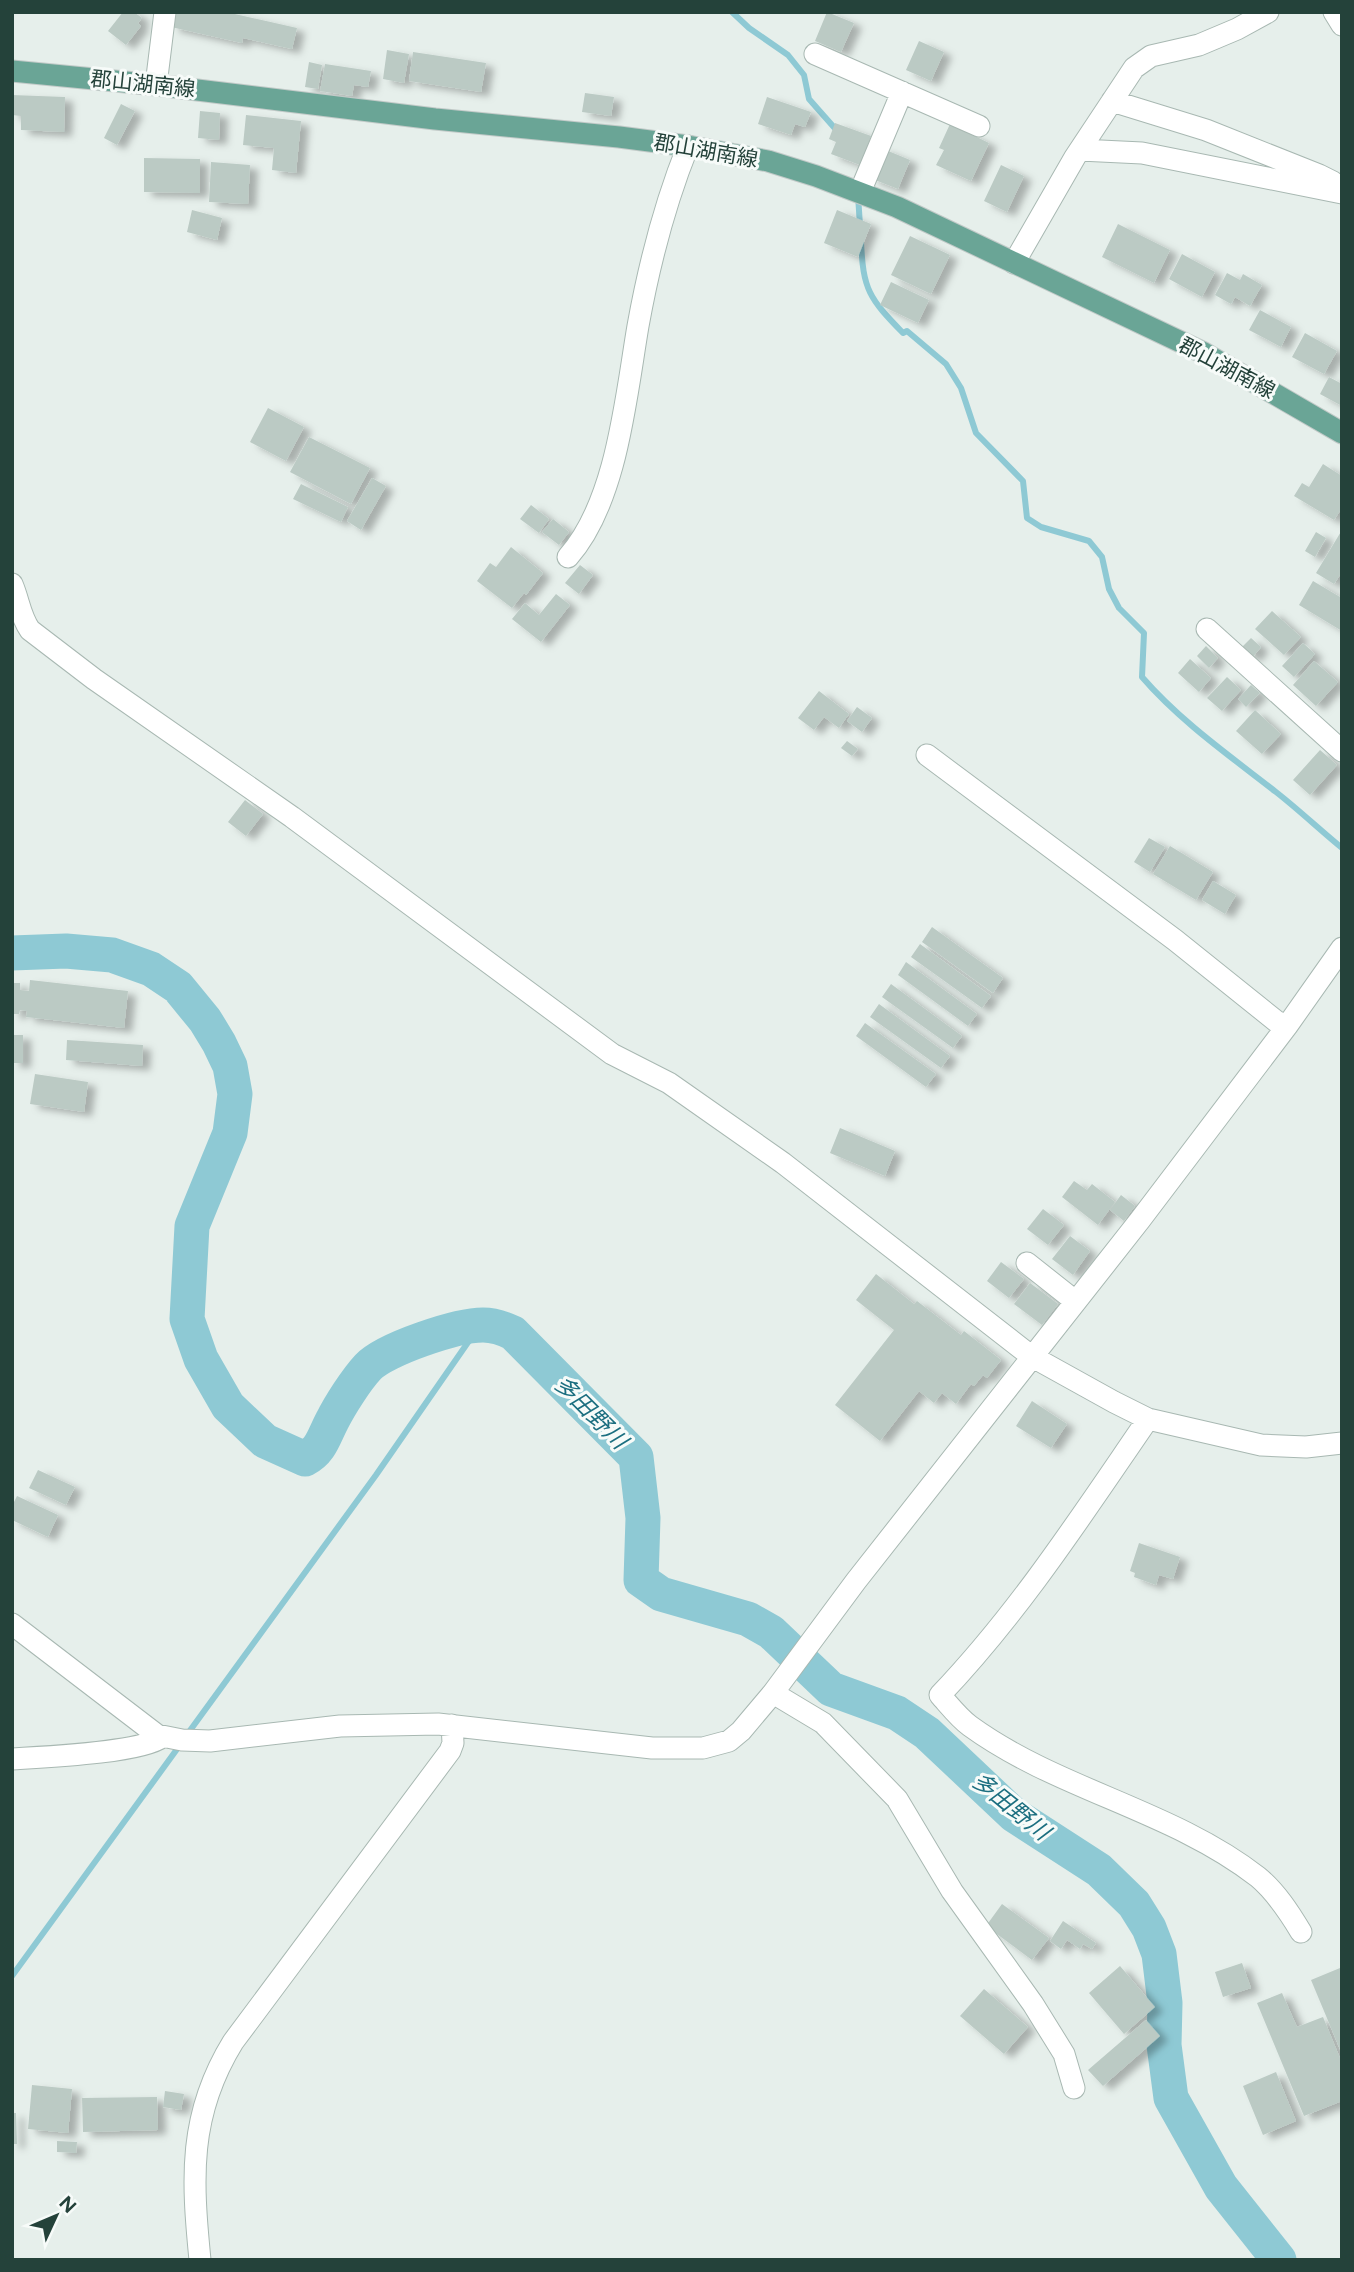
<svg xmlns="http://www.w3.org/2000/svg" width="1354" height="2272" font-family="Figtree,'Noto Sans JP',sans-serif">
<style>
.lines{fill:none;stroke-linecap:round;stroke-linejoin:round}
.stream{stroke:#8ec9d4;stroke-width:6}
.river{stroke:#8ec9d4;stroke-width:35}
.building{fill:#bbcac4;filter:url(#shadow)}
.minor-casing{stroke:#a8b8b2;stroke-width:23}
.primary-casing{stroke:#c2cac8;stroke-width:23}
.minor{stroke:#fff;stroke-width:21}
.primary{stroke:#6aa596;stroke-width:21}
.labels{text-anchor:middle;stroke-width:6;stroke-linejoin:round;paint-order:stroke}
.street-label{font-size:21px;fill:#24423a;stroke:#f7fbf9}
.water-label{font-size:23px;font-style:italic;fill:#1c6f80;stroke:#f7fbf9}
</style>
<defs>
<filter id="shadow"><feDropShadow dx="8" dy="4.5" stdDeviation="3.5" flood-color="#0004"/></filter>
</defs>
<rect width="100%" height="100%" fill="#e6efeb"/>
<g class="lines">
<path class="stream" d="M732,12l17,16 39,27 16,20 5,24 30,34
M858,195l2,31
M861,241c2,49 8,57 42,92l4,-2 39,33 15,24 15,45 47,48 4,37 14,9 48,14 13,16 7,32 10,19 25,25 -2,44c38,44 88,79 134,115 23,18 44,38 66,56
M186,1736l190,-261 104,-150
M12,1976l168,-231"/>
<path class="river" d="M12,953l54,-2 46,4 39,14 27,18 27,33 14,23 11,23 5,28 -5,39 -38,93 -5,93 14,40 27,47 37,35 40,18c16,-8 19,-23 27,-38 8,-16 24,-41 36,-54 17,-18 89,-42 115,-42 11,0 20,3 30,8l123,124 7,61 -2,62 20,14 87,25 23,13 60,57 66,24 30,20 87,82 85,55 35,34 15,24 10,26 6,49 -1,42 7,53 50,89 58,73"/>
</g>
<path class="building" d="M123,12h11l8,6 -4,5 3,3 -15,19 -18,-14z
M174,12h52l71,16 -5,21 -49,-11 -1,5 -71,-16z
M827,12l27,11 -13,29 -26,-11z
M919,41l25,11 -13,29 -25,-11z
M387,50l22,4 -5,29 -21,-4z
M413,52l73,11 -5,29 -72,-11z
M309,62l13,3 -4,24 -13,-2z
M325,64l46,7 -3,16 -14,-2 -2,11 -32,-5z
M585,93l29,4 -3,19 -29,-4z
M12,95l53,2 -1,35 -43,-2v-14l-9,-1z
M767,97l44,15 -6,15 -10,-3 -4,11 -33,-11z
M121,104l14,7 -18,34 -13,-7z
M200,111l20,2 -1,27 -21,-2z
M246,115l55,6 -5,52 -24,-3 2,-22 -31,-3z
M835,123l36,13 -11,29 -29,-11 5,-12 -7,-3z
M950,124l39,19 -18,38 -35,-16 8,-15 -5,-2z
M881,148l29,12 -12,29 -28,-11z
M144,158l56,1v34l-56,-1z
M211,162l39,3 -2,39 -39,-2z
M1001,165l23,11 -17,36 -23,-11z
M192,210l30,8 -5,22 -30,-8z
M837,210l34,14 -13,33 -34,-14z
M1118,224l52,26 -16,33 -52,-26z
M910,236l40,19 -19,39 -40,-19z
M1182,254l33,18 -13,25 -33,-18z
M1227,273l13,7 3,-6 19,11 -12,21 -15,-9 -4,7 -16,-9z
M891,282l38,18 -11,23 -38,-18z
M1260,310l31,17 -10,20 -32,-17z
M1305,333l32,18 -13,23 -32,-17z
M1329,377l13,7v22l-22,-12z
M268,408l36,19 -18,34 -36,-19z
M309,437l61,31 -19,36 -61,-32z
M1323,464l19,12v32l-8,12 -40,-24 8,-13 7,4z
M372,478l14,8 -25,44 -14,-9z
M301,484l47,23 -7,15 -48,-23z
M531,505l18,14 -10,14 -19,-14z
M553,519l16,13 -10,13 -17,-13z
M1342,530v42l-8,12 -18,-11z
M1316,532l10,6 -11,19 -10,-6z
M511,547l32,26 -17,22 -2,-2 -12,15 -35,-27 13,-18 6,4z
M580,565l13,10 -14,19 -14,-11z
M1313,581l27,16 2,-4v38l-43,-26z
M556,594l14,11 -29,37 -29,-23 13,-16 14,12z
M1272,611l29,26 -17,18 -29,-26z
M1251,638l10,9 -9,11 -11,-10z
M1303,643l12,11 -21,23 -12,-11z
M1206,646l12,12 -9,10 -12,-12z
M1190,659l21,19 -12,14 -21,-19z
M1314,661l24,21 -22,24 -23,-21z
M1227,677l14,13 -19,21 -15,-13z
M1251,685l9,8 -14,14 -8,-8z
M819,691l30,23 -10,14 -15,-11 -10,13 -16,-12z
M857,707l15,11 -10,14 -15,-11z
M1255,710l26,24 -19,20 -26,-23z
M847,741l11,8 -6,7 -11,-8z
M1320,750l17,15 -27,30 -17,-15z
M245,800l18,14 -17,22 -18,-14z
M1149,838l16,9 -15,25 -16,-10z
M1170,846l43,26 -17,28 -43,-26z
M1213,881l23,14 -11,19 -23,-14z
M932,927l71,51 -10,15 -71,-51z
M920,944l71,52 -9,12 -71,-51z
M906,962l71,52 -9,12 -70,-51z
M30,980l98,11 -4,37 -98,-11 1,-6 -7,-1 -1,4h-7v-31h8v7l9,1z
M891,984l71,52 -9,12 -71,-51z
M879,1004l71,52 -9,12 -71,-51z
M865,1023l71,51 -10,13 -70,-51z
M12,1035h11v28h-11z
M67,1040l76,5 -1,21 -76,-6z
M35,1074l53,8 -4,30 -54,-8z
M840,1128l55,23 -10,25 -55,-23z
M1074,1181l13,9 5,-6 23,18 -17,23 -36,-28z
M1121,1195l14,11 -11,15 -14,-11z
M1043,1209l21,16 -16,20 -21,-16z
M1070,1236l20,15 -17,24 -21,-16z
M1001,1262l23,17 -15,19 -22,-17z
M876,1274l38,30 3,-3 44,34 3,-4 37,29 -14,18 -4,-3 -9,11 -3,-2 -15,20 -14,-11 -8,10 -15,-12 -39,50 -45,-36 59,-75 -38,-30z
M1030,1283l28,21 -16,21 -28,-21z
M1032,1401l35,23 -16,24 -35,-22z
M38,1470l37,17 -9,18 -37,-17z
M17,1496l41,19 -10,22 -36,-17v-14z
M1139,1543l41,14 -7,22 -14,-4 -3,10 -22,-8 1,-4 -5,-2z
M1002,1904l47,34 -17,22 -46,-34z
M1063,1921l33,22 -4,6 -9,-5 -3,5 -13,-9 -6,9 -11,-8z
M1242,1963l9,25 -28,9 -8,-25z
M1120,1966l35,41 -31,27 -35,-41z
M1340,1968l2,5v81l-31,-74z
M984,1989l44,38 -24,27 -44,-38z
M1282,1993l15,34 26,-10 19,46v38l-38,15 -47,-113z
M1146,2020l14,16 -57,50 -15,-16z
M1276,2072l20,49 -33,14 -20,-49z
M32,2085l40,4 -4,44 -40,-4z
M165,2091l19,3 -3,16 -18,-3z
M157,2097l1,33 -75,2 -1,-34z
M12,2113h4l1,31h-5z
M57,2141l20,1 -1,11 -19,-1z"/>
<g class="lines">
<g class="minor-casing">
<path id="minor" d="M1334,12l8,13
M815,54l164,72
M156,85l9,-73
M1112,101l94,29 113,45 14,7
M1080,150l62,3 200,40
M860,192l42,-100
M1014,263l61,-106 59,-89 17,-12 48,-11 38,-16 31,-17
M568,557c49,-55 58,-161 70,-231 11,-61 27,-123 50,-180
M12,584c7,16 8,32 18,46l64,49 198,138 320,237 57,29 114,80 248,193 83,46 34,17 113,26 45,2 36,-4
M1207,629l135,122
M927,755l248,185 101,81 11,5
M1027,1263l48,38
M1148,1419c-66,96 -128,192 -208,276 9,10 19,23 30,31 88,64 202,84 288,151 18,15 31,35 43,55
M12,1624l145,111 25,5 28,1 130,-15 98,-2 214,24h51l26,-7 12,-10 32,-38 83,-112 284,-361 147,-194 55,-78
M773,1693l50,30 74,76 55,92 81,113 31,50 10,34
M12,1759c31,-2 129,-6 150,-22
M200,2260c-8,-81 -12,-145 33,-218l217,-291 3,-8 -1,-18"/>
</g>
<g class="primary-casing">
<path id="primary" d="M12,71l144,14 279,34 184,18 69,9 80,15 48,15 81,31 307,146 138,80"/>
</g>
<use href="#minor" class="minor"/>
<use href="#primary" class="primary"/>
</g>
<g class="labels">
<g class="street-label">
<text transform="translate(143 84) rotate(6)" y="7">郡山湖南線</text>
<text transform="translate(706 151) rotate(10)" y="7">郡山湖南線</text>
<text transform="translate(1227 368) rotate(28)" y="7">郡山湖南線</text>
</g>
<g class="water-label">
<text transform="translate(591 1412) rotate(45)" y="8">多田野川</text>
<text transform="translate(1011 1806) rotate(39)" y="8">多田野川</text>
</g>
</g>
<rect width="1354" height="2272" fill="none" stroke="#24423a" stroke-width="28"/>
<g transform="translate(56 2216) rotate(46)" stroke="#f7fbf9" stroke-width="5" paint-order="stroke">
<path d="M0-5L12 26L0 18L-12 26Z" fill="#24423a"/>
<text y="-10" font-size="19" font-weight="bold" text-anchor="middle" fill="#24423a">N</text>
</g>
</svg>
